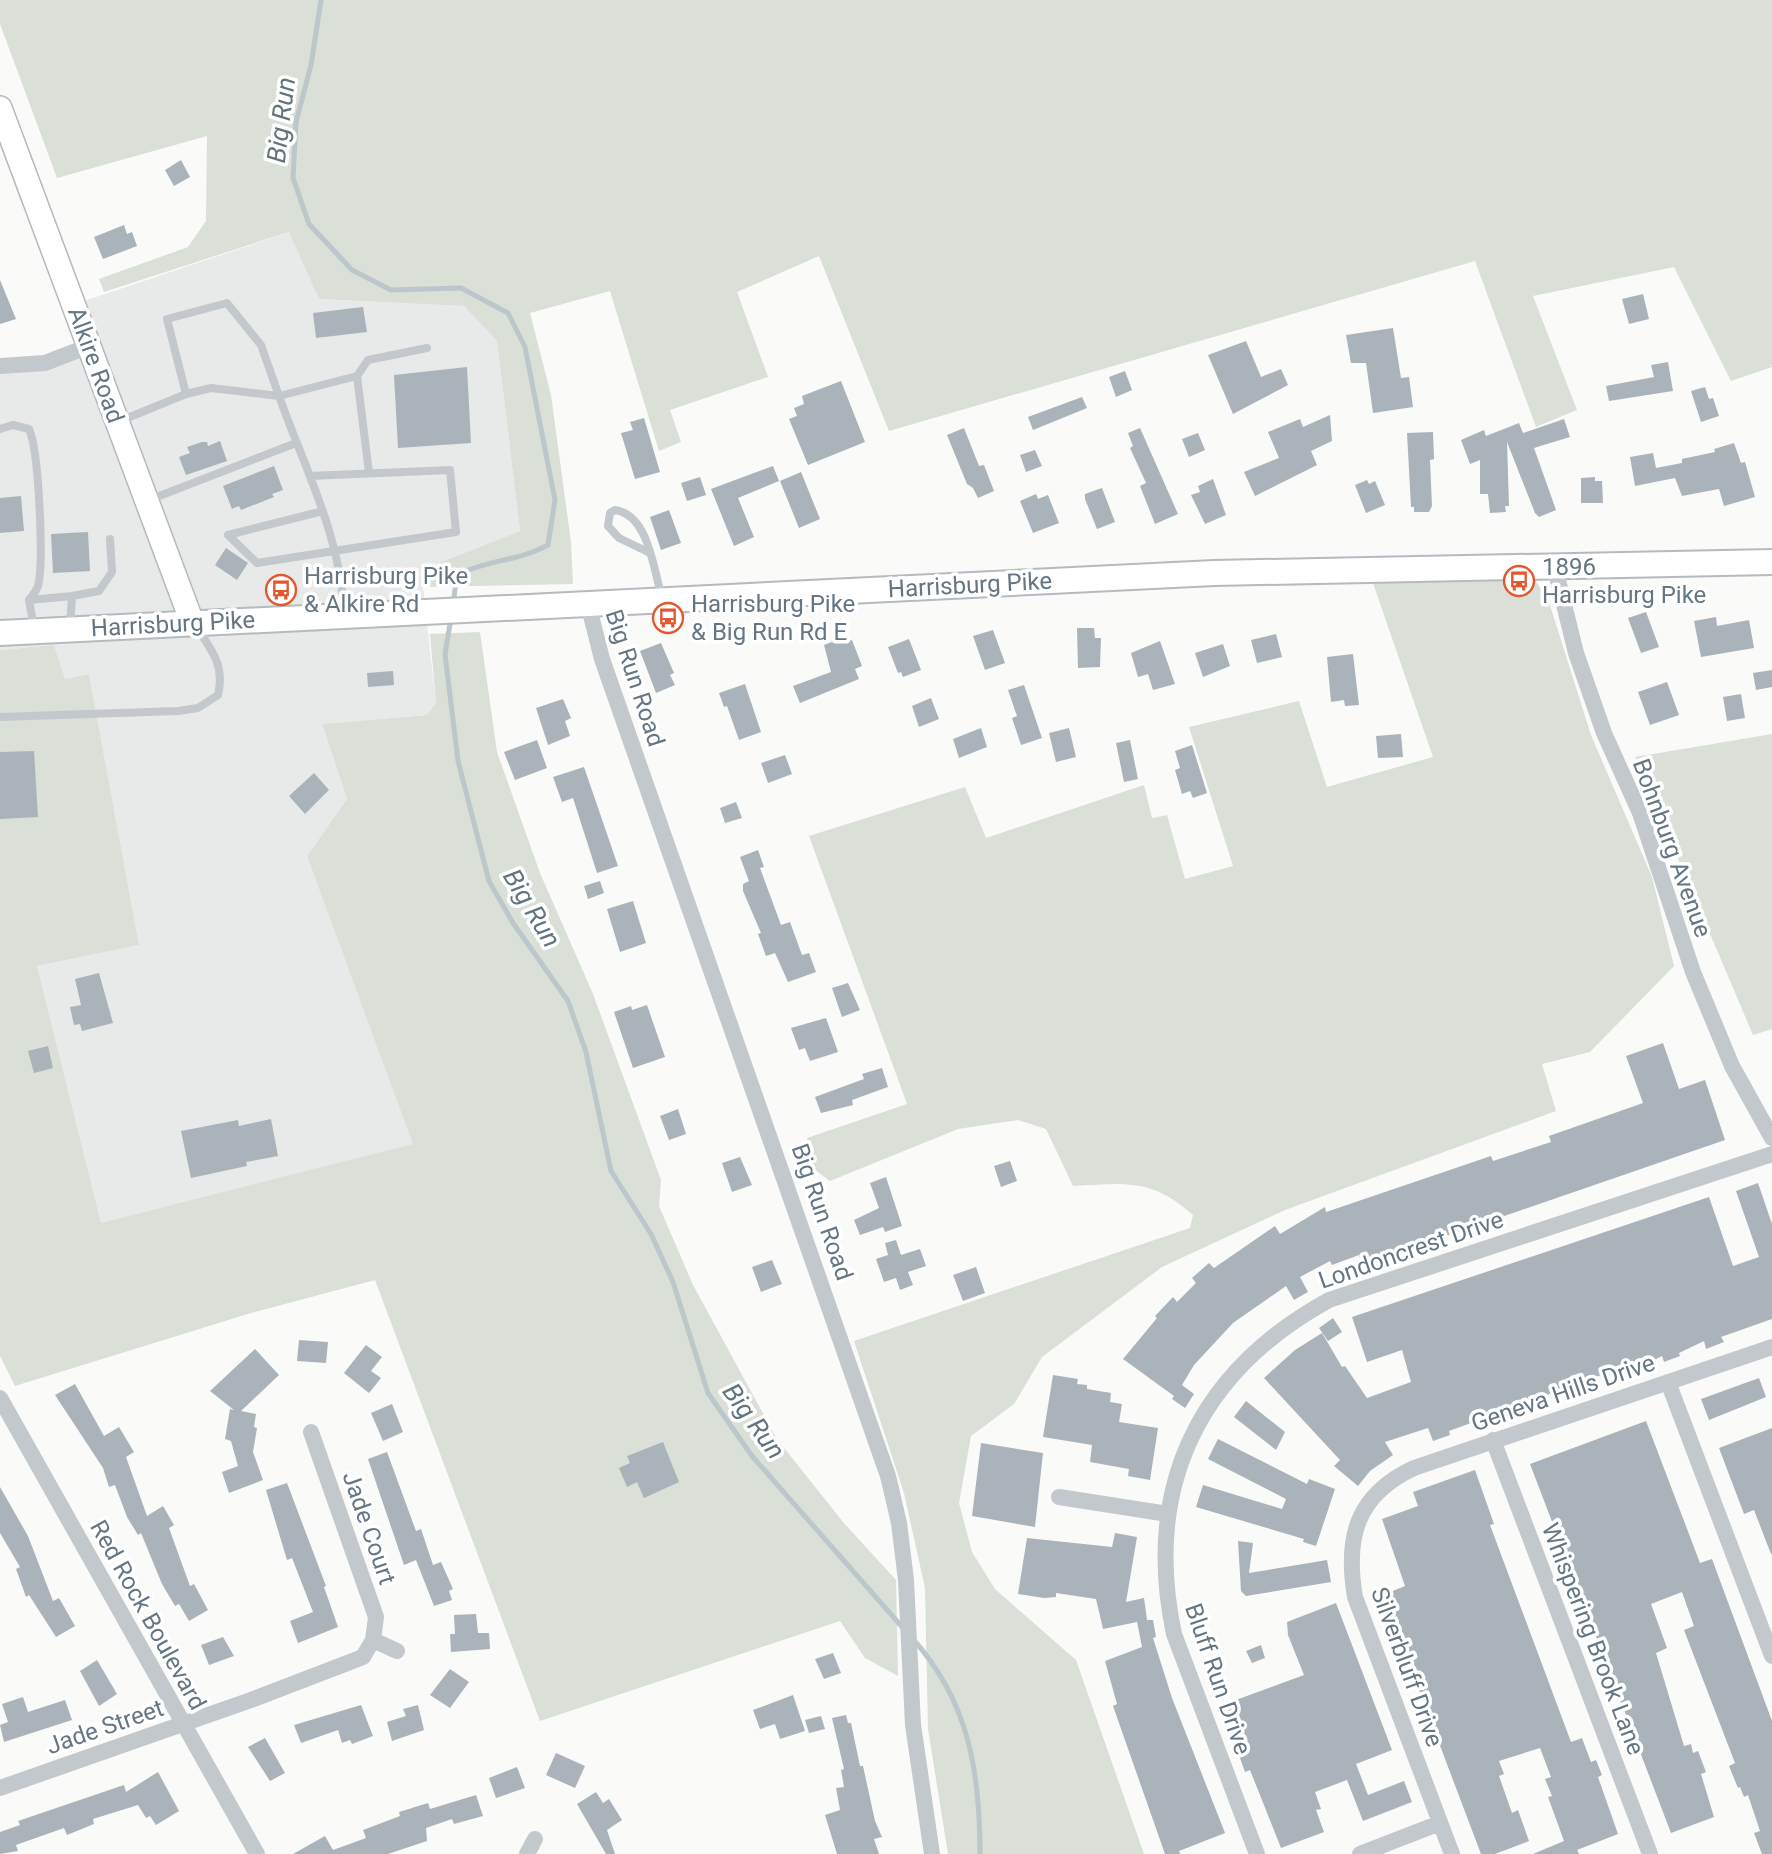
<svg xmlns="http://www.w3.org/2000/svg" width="1772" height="1854" font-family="Roboto,sans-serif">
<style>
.built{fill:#e8e9e9}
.green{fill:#dadfd7}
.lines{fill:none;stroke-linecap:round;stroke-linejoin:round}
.stream{stroke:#bbc7cb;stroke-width:5}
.building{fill:#aab3b9}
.secondary-casing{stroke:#b3babf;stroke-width:26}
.primary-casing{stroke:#b5babe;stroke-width:28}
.service{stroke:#c3c8cc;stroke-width:8}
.minor{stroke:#c3c8cc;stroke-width:16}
.secondary{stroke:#fff;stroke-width:23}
.primary{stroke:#fff;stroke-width:24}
.labels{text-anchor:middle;stroke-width:7;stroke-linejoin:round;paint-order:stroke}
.street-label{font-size:24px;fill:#657683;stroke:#fff}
.poi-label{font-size:24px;fill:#657683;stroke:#fff;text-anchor:start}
.water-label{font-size:26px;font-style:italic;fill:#60757c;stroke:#fff}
</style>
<rect width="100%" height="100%" fill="#fafaf8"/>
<path class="built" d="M290,232l29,67 145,7 33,35 23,190 -79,31 -18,25 13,117 -9,11 -105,9 25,75 -40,57 107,288 -313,80 -64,-258 102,-21 -50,-271 -24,5 -11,-34 -54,5v-281l87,-17 -15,-47z"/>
<path class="green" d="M0,0h1772v367l-41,14 -57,-114 -141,29 44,114 -41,17 -61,-166 -586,170 -70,-175 -82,36 31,85 -98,33 11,32 -22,9 -49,-160 -80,22 21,82 20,147 2,42 -150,3 18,-25 79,-31 -23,-190 -33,-35 -145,-7 -30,-67 -185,60 -5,-13 89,-32 18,-26 1,-85 -150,42 -57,-154z
M1534,579l14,20 43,136 61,142 22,89 -84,86 -48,12 14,47 -271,99 -123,57 -120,90 -28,47 -43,32 -12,67 13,49 23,37 81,71 68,194h-196l-20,-125 -3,-141 -21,-95 -50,-152 336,-113 3,-13c-41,-37 -68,-32 -120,-29l-27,-57 -28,-9 -60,9 -128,52 -19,-14 -4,-29 100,-34 -98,-268 156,-49 21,51 158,-53 8,33 15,-3 18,64 48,-13 -44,-139 110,-26 28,86 106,-30 -60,-174z
M480,632l17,120 43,121 53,121 68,186 -2,26 34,79 84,154 66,83 53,58 2,96 -33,-18 -25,-37 -300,100 -165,-441 -124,33 -236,73 -15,-30v-706l54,-5 11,34 24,-5 50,271 -102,21 64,257 312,-79 -106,-288 40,-57 -25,-75 105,-9 9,-12 -6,-69z
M1772,734v295l-19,6 -118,-278z"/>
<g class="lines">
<path class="stream" d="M321,0l-10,65 -15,57 -3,56 16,46 43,46 39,20 70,-2 47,25 17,34 30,153 -7,45c-29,16 -62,15 -91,30l-4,29
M451,618l-6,36 13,107 31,120 24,42 55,78 18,51 25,119 40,63 22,48 35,111 44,63 151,172
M912,1638c57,63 68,134 68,216"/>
</g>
<path class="building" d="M181,160l9,17 -16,9 -9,-16z
M124,225l3,9 5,-2 5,14 -34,13 -9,-22z
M0,280l16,39 -16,5z
M1643,294l6,25 -20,5 -7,-25z
M363,307l4,25 -51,6 -3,-25z
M1393,328l8,50 8,-1 4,30 -40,6 -7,-50h-15l-5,-28z
M1246,341l15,36 20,-8 7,16 -55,29 -25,-59z
M1668,362l5,29 -64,10 -3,-15 48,-9 -3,-12z
M467,367l4,76 -73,5 -4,-73z
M1125,371l7,19 -16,7 -7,-20z
M841,381l24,61 -57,23 -19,-46 8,-3 -3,-8 10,-4 -2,-8z
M1705,387l4,12 4,-1 6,18 -18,6 -10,-31z
M1082,397l5,11 -54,22 -5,-13z
M1330,415l2,26 -21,10 6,14 -62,31 -11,-24 35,-14 -11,-26 32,-13 3,8z
M644,418l16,54 -25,7 -14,-46 12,-3 -3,-8z
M1564,419l6,18 -36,11 22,62 -17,7 -4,-4 -28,-71 2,64h-4l1,6 -16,1 -2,-19h-8v-34l-10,4 -9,-24 23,-10 2,6 33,-13 4,10z
M964,428l15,38 5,-1 10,26 -16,7 -5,-10 -6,-4 -20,-49z
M1140,428l38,86 -23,10 -15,-38 6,-3 -16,-35 3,-2 -5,-13z
M1433,432l1,27 -4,1 2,46 -3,6h-15v-5h-3l-4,-74z
M1198,433l7,17 -16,7 -7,-18z
M220,441l7,20 -41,14 -7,-18 11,-4 -3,-6 15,-5h5l1,4z
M1734,443l7,20 4,-1 10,35 -31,9 -5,-17 -37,7 -7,-18 -40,8 -5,-29 23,-4 3,15 26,-5v-4l33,-7 -1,-3z
M1035,450l7,16 -16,6 -6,-17z
M274,466l9,24 -11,4 2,3 -33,13 -2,-4 -7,3 -9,-23z
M773,466l6,15 -41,17 16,39 -20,9 -23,-57z
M801,472l19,47 -21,9 -19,-47z
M700,477l6,18 -19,6 -6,-18z
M1595,477v4h7l1,22h-22v-25z
M1213,479l13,36 -21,9 -14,-29 9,-3 -2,-6z
M1367,480l2,4 6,-3 10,24 -19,8 -11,-28z
M1102,488l13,34 -18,7 -12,-30v-5z
M1036,494l2,5 10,-4 11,28 -26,10 -13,-32z
M21,496l3,35 -24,2v-35z
M669,510l12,33 -20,7 -11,-33z
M88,532l2,39 -37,2 -2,-39z
M226,548l22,15 -11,17 -22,-15z
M1646,612l13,35 -18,6 -13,-35z
M1716,617l1,9 32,-6 5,28 -53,9 -7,-36z
M1077,628h17l1,10h6l-1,29 -22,1z
M993,630l12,33 -20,7 -12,-34z
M1276,634l6,23 -25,6 -6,-23z
M847,636l2,5 3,-1 10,26 -7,3 4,10 -59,24 -7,-17 38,-14 -7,-27z
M909,639l12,31 -18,7 -2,-5 -3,1 -10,-26z
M1160,641l15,43 -22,6 -5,-16 -10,3 -7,-24z
M661,643l13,30 -4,2 5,10 -19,8 -16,-42z
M1223,644l7,22 -27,11 -8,-24z
M1353,654l6,51 -14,1 -1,-6 -13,2 -4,-45z
M1772,670v17l-16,3 -3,-17z
M393,671l1,14 -26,2 -1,-14z
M1667,682l12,33 -29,10 -12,-33z
M745,684l16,48 -22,8 -12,-34 -3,1 -5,-14z
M1024,685l18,53 -21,7 -9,-27 5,-2 -9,-26z
M1741,694l4,24 -18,3 -4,-24z
M931,698l8,21 -20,8 -7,-21z
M563,699l8,19 -6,3 5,15 -22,9 -12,-37z
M981,728l6,19 -28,11 -6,-19z
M1069,728l7,29 -20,5 -7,-29z
M1401,734l2,23 -25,1 -2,-22z
M537,740l10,28 -32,12 -11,-28z
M1130,740l8,39 -14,3 -8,-39z
M1192,745l15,48 -14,5 -3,-7 -8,3 -7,-24 5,-2 -5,-17z
M34,751l4,66 -38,2v-67z
M785,755l7,19 -24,9 -7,-20z
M584,767l34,99 -21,7 -24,-75 -11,4 -9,-25z
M314,773l15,17 -24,24 -16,-18z
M736,802l6,16 -17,5 -5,-15z
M758,850l6,17 -4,1 21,57 9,-3 12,33 7,-2 7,19 -28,10 -13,-29 -9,3 -8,-22 3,-1 -18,-42v-7l6,-3 -9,-24z
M600,881l4,12 -16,6 -4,-13z
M633,901l13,42 -26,9 -13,-43z
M99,973l14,50 -31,8 -2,-7 -6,1 -4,-18 11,-2 -6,-26z
M848,983l12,27 -18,7 -10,-29z
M647,1005l18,52 -32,11 -19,-56 17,-6 1,4z
M826,1018l12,34 -28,9 -5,-13 -6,2 -8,-22z
M1663,1043l16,46 26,-9 20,60 -363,125 -3,-10 -27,10 -2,-4 -30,16 8,15 -14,8 -8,-14 -53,37 -39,42 -12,20 12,9 -9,14 -13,-9 2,-3 -51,-37 34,-41 -2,-2 18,-19 4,5 19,-19 -4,-5 17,-15 5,5 61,-42 5,8 45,-27 1,5 165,-56 2,5 58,-19 -2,-6 94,-33 -17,-47z
M48,1046l5,22 -19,5 -6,-22z
M882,1068l6,19 -36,13 1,5 -32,8 -6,-16 49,-18 -2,-5z
M678,1109l8,25 -17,6 -9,-24z
M271,1119l7,37 -32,6 1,4 -56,12 -10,-47 57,-11 1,6z
M740,1157l12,28 -20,7 -10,-29z
M1010,1161l7,20 -16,6 -7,-21z
M886,1177l16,49 -17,6 -2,-5 -23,8 -6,-15 25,-12 -9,-25z
M1758,1183l14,41v95l-51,18 3,5 -18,7 -2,-8 -25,12 1,3 -16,6 -2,-6 -40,21 -2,-6 -15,5 -1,-2 -155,57 1,4 -17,6 -5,-13 -43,14 8,13 -23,16 -12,15 -24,-20 6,-6 -76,-82 31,-28 27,-17 20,34 3,-1 22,32 44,-16 -9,-32 -35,12 -15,-45 357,-120 24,69 26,-9 -23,-66z
M896,1240l5,15 19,-6 6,17 -18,6 5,13 -13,5 -4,-12 -12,4 -8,-23 12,-4 -3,-12z
M772,1260l10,24 -21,8 -9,-25z
M976,1267l9,26 -22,8 -10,-26z
M1333,1318l9,14 -14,9 -9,-13z
M299,1340l29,2 -2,21 -29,-2z
M366,1345l16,12 -11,14 10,7 -12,15 -25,-20z
M255,1349l24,26 -38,36 15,3 -2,13 3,1 -4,24 10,28 -34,13 -7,-21 16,-6 -7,-25 -6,-2 5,-30 4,1 -24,-19z
M1053,1375l25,4 -1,5 10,1v4l24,4 -1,9 12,2 -3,18 39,6 -8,52 -22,-4 1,-7 -39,-7 2,-17 -49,-8z
M1759,1378l7,19 -57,23 -8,-21z
M75,1384l29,52 15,-9 15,25 -8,5 21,59 16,-10 11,19 -5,3 21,58 4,-2 14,26 -19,11 -10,-17 -4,2 -13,-22 -21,-51 -3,2 -11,-18 -12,-32 -6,2 -6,-19 -48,-73z
M1246,1401l39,31 -9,18 -42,-33z
M392,1404l11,28 -20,9 -12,-28z
M1646,1421l54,142 12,-4 60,162v133h-10l-8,-21 6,-2 -12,-36 -4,2 -4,-10 -2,1 -9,-22 6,-3 -51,-133 10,-4 -12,-34 -31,12 16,44 -11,5 28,93 7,-2 2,9 5,-2 8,21 -5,2 13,43 -43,16 -141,-369z
M1772,1428v126h-1l-17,-44 -10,4 -25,-66z
M1218,1439l89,45 2,-5 26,10 -19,57 -13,-4 1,-3 -108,-32 7,-22 79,24 4,-10 -78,-40z
M663,1442l16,40 -35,16 -7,-16 -10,5 -8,-19 11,-5 -3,-7z
M981,1443l62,10 -8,74 -63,-11z
M387,1452l29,79 5,-2 12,36 8,-3 12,27 -4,2 3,9 -18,6 -18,-46 -12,5 -36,-106z
M1475,1470l19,54 -4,1 81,217 11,-4 9,24 5,-2 6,15 -4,2 20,57 -41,16 2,4h-46l31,-13 -16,-44 4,-1 -7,-17 6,-2 -11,-29 -41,13 5,13 -5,2 13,37 6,-3 11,31 -34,13h-14l-98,-259 22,-9 -23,-67 36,-13 -5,-14z
M287,1483l39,103 -2,1 14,40 -40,16 -8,-22 23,-9 -21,-54 -5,2 -21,-70z
M0,1487l28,49 25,65 6,-3 16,28 -19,11 -27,-42 -3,2 -10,-28 4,-2 -20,-34z
M1115,1533l22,4 -11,65 18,-4 3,22h6l3,17 -3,1 19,60 53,135 -46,18 1,3h-15l-52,-148 4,-2 -12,-43 37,-14 -5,-25 -34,7 -7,-30 -40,-6v4l-12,1 -26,-4 9,-56 85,9z
M1238,1541l15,2 -4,30 78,-13 4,22 -85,14 -5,-5z
M1336,1603l56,147 -36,14 12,31 36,-14 8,21 -49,19 -16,-41 -32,12 6,17 -5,1 8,22 -43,16 -31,-78 -5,2 -18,-50 5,-2 -7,-16 79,-29 -16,-40 -1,-13z
M476,1614l2,19h11l1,16 -39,3 -1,-18h5l-1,-19z
M223,1637l11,19 -25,9 -8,-20z
M1261,1645l4,13 -13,5 -6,-12z
M833,1653l8,20 -17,6 -9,-20z
M97,1660l20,34 -18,12 -19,-35z
M450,1669l19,13 -19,26 -20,-13z
M793,1695l12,36 -25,8 -5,-15 -15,5 -7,-19z
M23,1697l5,15 37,-12 7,20 -68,22 -4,-17 8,-3 -6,-18z
M361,1705l12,31 -21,8 -2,-4 -8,3 -4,-13 -37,13 -7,-18z
M418,1705l6,25 -32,11 -5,-19 19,-6 -3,-7z
M846,1715l2,8h3l9,43h3l12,55 7,16 -8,2 5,15h-42l-12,-39 15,-5 -4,-22 8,-1 -3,-17 3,-1 -12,-51z
M821,1716l4,13 -16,4 -4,-13z
M265,1738l20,35 -15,8 -22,-34z
M556,1753l29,13 -10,22 -29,-13z
M517,1767l8,21 -29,10 -7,-20z
M158,1772l21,39 -23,14 -6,-9 -4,2 -8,-13 -45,14 1,5 -27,11 -3,-7 -48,17 2,6 -18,3v-22l20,-7 -2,-4 106,-36 2,7z
M596,1792l7,11 6,-4 13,21 -15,10 8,24h-9l-29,-50z
M476,1795l7,21 -29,8 -2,-5 -26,9 1,13 -39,13h-95l32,-18 8,14 33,-12 -3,-8 37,-14 -1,-4 29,-9 2,6z"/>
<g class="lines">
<g class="secondary-casing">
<path id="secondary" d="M0,108l192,514"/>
</g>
<g class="primary-casing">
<path id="primary" d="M0,633l1214,-60 558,-11"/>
</g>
<path class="service" d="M357,376l11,-16 59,-12
M186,394l-19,-75 60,-16 34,42 18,51 78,-20 12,97
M120,421l66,-27 25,-6 68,8c25,71 62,140 65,217
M0,429l13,-4 16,4c10,21 15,134 9,157 -1,4 -6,10 -9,14l5,28
M310,476l140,-6 6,62 -199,31 -29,-28 95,-24
M149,500l147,-57
M648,552l-29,-14 -11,-12 2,-13 5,-3c34,5 38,59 47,87
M29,600l43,-4
M70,628l2,-32 27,-5 13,-19 -2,-33
M0,717l178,-6 20,-3 20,-13c7,-29 -6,-45 -22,-68"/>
<path class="minor" d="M0,366l45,-3 44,-17
M1554,564l22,89 28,80 36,80 53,159 39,94 40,72
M588,604l14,55 286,817 11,47 7,57 7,145 19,129
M1668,1382l104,274
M0,1398l257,456
M1493,1440l157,414
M1059,1497l109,17
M373,1640l24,11
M0,1788l251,-88 112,-43 10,-17 3,-23 -65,-185
M527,1854l8,-15
M1257,1854l-83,-220c-31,-147 24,-262 155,-334l443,-146
M1360,1854l80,-31
M1452,1854l-97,-257c-10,-59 1,-102 59,-129l358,-121"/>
<use href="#secondary" class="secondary"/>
<use href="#primary" class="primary"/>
</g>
<defs>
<g id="bus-ring" transform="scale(1.575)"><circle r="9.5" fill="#fff" stroke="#e4572e" stroke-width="1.5"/><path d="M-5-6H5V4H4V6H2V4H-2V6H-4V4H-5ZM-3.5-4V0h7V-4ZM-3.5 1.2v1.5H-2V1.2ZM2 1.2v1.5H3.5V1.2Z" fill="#e4572e"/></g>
</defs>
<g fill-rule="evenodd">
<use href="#bus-ring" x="1519" y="581"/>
<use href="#bus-ring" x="281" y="590"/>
<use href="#bus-ring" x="668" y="618"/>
</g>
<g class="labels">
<g class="street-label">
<text transform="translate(96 365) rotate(70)" y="8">Alkire Road</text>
<text transform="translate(970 585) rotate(-3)" y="8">Harrisburg Pike</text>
<text transform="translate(173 624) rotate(-3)" y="8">Harrisburg Pike</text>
<text transform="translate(635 678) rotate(72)" y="8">Big Run Road</text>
<text transform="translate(1672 848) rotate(70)" y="8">Bohnburg Avenue</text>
<text transform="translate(822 1212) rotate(71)" y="8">Big Run Road</text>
<text transform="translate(1411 1250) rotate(-19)" y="8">Londoncrest Drive</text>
<text transform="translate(1563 1393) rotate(-19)" y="8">Geneva Hills Drive</text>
<text transform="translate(369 1528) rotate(71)" y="8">Jade Court</text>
<text transform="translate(148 1615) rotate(61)" y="8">Red Rock Boulevard</text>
<text transform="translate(1593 1639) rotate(69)" y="8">Whispering Brook Lane</text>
<text transform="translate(1407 1667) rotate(70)" y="8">Silverbluff Drive</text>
<text transform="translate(1218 1679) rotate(71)" y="8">Bluff Run Drive</text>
<text transform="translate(105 1727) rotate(-19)" y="8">Jade Street</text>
</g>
<g class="poi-label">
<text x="1542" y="575">1896<tspan x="1542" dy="28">Harrisburg Pike</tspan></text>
<text x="304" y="584">Harrisburg Pike<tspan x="304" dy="28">&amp; Alkire Rd</tspan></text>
<text x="691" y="612">Harrisburg Pike<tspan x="691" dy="28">&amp; Big Run Rd E</tspan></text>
</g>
<g class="water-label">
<text transform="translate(281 120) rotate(-83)" y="9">Big Run</text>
<text transform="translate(532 908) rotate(59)" y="9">Big Run</text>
<text transform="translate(754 1421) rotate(54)" y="9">Big Run</text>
</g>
</g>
</svg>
